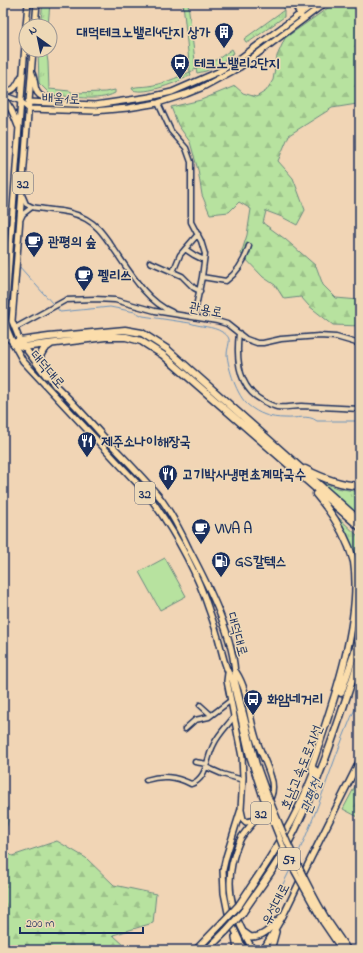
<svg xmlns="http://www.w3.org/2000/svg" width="363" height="953" font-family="'Indie Flower','Poor Story',sans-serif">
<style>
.grass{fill:url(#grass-tufts);stroke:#69887e}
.forest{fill:url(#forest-firs);stroke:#69887e}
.park{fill:#b7e29f;stroke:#69887e}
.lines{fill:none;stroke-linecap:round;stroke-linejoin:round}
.stream{stroke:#6891bc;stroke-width:1}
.minor-casing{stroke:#1b2f5e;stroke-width:7}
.major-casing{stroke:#1b2f5e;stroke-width:8}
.highway-casing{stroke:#1b2f5e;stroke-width:9}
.minor{stroke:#eed9b7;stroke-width:4}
.major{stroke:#fbddab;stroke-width:5}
.highway{stroke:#fbddab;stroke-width:6}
.major-bridge-casing{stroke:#1b2f5e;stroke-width:8;stroke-linecap:butt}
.highway-bridge-casing{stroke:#1b2f5e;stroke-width:9;stroke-linecap:butt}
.major-bridge{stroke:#fbddab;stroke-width:5}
.highway-bridge{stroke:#fbddab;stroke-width:6}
.labels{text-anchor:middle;stroke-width:3;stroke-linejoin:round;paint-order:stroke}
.shield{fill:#eed9b7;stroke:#5a6279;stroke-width:1}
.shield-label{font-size:13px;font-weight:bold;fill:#1b2f5e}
.poi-label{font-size:14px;font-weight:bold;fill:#1b2f5e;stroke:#eed9b7;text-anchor:start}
.street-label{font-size:14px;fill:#1b2f5e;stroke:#eed9b7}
.water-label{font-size:15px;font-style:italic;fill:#2e4876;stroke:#eed9b7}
</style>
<defs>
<pattern id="grass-tufts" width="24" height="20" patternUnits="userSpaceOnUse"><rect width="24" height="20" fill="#b7e29f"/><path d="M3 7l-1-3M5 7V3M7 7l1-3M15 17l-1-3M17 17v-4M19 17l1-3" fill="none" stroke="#9dc28b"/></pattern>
<pattern id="forest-firs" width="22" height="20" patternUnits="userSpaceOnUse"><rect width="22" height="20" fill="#b7e29f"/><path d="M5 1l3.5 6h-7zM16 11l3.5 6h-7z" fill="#9dc28b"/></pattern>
</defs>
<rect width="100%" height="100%" fill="#f1d5b5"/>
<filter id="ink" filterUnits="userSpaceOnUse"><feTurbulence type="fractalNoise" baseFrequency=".025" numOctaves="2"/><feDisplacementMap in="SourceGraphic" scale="8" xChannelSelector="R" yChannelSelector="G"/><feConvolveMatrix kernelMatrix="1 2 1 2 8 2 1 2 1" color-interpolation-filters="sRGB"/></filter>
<g filter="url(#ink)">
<path class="grass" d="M43,3h7l-2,23h-8z
M283,3h5l-4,7v7l-35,25h-3l-2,-3 40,-29z
M232,49l2,4 -7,4 -3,4 -18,10 -9,2 -1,-4 22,-10z
M38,50h8l2,12 1,27 21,2 3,2 32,-1 10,-2v3c-18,10 -43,2 -63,3l-13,-13z
M190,72l1,3c-12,7 -45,20 -58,15l-1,-2c6,-2 10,-1 16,-2 15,-2 28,-8 42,-14z
M316,480l21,8 23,4v26z
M338,517l22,21v56l-2,-25 -9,-28z"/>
<path class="forest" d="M335,3h25v102l-3,-1 -25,4 -43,27 -11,26 15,17 12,32 -8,15 -15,-8 -16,-6 -3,12 22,16 31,27 7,19 13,13 23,2 1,26 -27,-1 -24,-19 -8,-9 -17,2 -9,-14 -12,-8 -22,-23 6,-19 4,-26 -12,-7 -10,10 -19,2 -8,-19 -4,-25 -8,-28 -12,-17 -7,-18 30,-7 34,-14 8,7 13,4 10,-6 7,-11 4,-24 8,-18z
M360,777v41l-17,-9z
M7,807l1,14 -5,20v-33z
M57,841l29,17 28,27 42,9 -3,29 -40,12 12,11 11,4h-133v-103l9,9z"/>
<path class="park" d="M183,3h5l8,66 -6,3z
M165,558l21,38 -26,14 -21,-38z"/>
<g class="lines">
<path class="stream" d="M3,248l5,5
M18,265l35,39
M57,308l3,4 50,-5 25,5 8,4 47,7c10,4 23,3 32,9 3,1 6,4 7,7 1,4 -2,10 -2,15 1,14 10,42 21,51 11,9 22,13 37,13 11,1 23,-4 32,3h43
M296,858c25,-52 39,-108 64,-160
M281,899l2,-15 8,-16"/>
<g class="minor-casing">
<path id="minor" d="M3,95l17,6
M158,103l13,28 15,17 5,14v60l10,19 4,13 -3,23 -8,40
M360,190v1
M32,207c18,4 37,2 54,12 11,6 17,15 25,26 16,22 34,56 61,67
M21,218l2,-4 9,-7 -6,-3 -3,-7
M185,249l9,6 10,5
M150,262l32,14 12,12 6,3
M173,272l7,-17 18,-21
M202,277l24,4c12,-9 19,-21 23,-35
M15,328l51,-28 29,-1 20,1 40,11 62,10 10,3 19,15 11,4h6l18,-4 38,-3 17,1 24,7
M239,333c-3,25 -1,55 24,68 4,2 9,5 14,6 8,1 16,-1 24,-1 20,1 39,2 59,3
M3,334l10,9
M200,705l11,10
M185,729l10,-9 14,-3 21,-16
M195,762l12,2
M206,767l16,7 21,6
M146,780c16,-5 29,-4 45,4 17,-6 15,-26 23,-40 4,-9 13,-18 19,-26"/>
</g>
<g class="major-casing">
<path id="major" d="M294,3l7,13
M26,26l2,-23
M35,26l2,-23
M26,31l-21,287 2,11 6,14 10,18 126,135c25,35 47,73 60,114 4,11 8,23 11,35 3,11 5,24 12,34l17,75 13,40
M33,50l-21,271 8,20 26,35
M32,73c2,4 2,7 3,12 1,13 12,14 23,15
M3,92c12,-1 13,-5 18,-15
M3,99c8,7 11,17 15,27
M20,101l9,8 65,2 34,-3 30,-5 28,-9 15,-6 39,-21 85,-64
M28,102l67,3 55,-8 22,-5 46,-20 21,-13 76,-56
M53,383c18,17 34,35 50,53 20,21 40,41 58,63 11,15 20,33 28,50 19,36 47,91 46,131l21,83 10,28
M236,672c12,18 13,43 19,63 4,15 12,28 16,43 2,5 2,13 0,18 -5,16 -21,28 -30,42 -4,8 -7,17 -9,26 -7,33 5,58 21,86
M228,673l-1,8 15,76 1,20 -2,32 -15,48 -3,13 1,23 5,25 15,32
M241,810l2,9 3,3 10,-2
M326,918l22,32
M323,922l19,28
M244,932l7,5c14,0 21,-11 30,-20
M235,937l2,13
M263,950l20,-34 28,-58 49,-98
M271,950l5,-18"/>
</g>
<g class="highway-casing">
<path id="highway" d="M13,343l7,-2 29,-4 76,-7 17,3 25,16 193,172
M13,343l10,4 82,-10h21l15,4 22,14 197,172
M51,344l-7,5 -4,7 1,7 14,22
M305,469c17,9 36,16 55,17
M341,693l19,-57
M313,773l-1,-8c19,-56 51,-144 42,-203 -7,-26 -21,-48 -38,-68
M239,905c29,-43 58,-86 76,-135
M243,912c14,-21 30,-41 42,-63 33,-61 54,-128 75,-193
M196,950l26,-27
M207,950l19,-19"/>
</g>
<use href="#minor" class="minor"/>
<use href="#major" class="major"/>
<use href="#highway" class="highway"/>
<g class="major-bridge-casing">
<path id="major-bridge" d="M266,791c17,44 36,86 60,127
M262,794l25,63 36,65"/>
</g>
<g class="highway-bridge-casing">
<path id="highway-bridge" d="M222,923l17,-18
M226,931l17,-19"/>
</g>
<use href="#major-bridge" class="major-bridge"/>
<use href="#highway-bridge" class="highway-bridge"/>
</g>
</g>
<defs>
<g id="building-pin" transform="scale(1)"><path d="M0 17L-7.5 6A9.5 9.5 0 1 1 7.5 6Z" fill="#1b2f5e" stroke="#eed9b7"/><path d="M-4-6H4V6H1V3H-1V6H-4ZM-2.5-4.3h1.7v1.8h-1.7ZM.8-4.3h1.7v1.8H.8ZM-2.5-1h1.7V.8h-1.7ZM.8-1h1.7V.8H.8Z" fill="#fff"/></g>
<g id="bus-pin" transform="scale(1)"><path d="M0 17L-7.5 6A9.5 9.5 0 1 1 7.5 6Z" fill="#1b2f5e" stroke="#eed9b7"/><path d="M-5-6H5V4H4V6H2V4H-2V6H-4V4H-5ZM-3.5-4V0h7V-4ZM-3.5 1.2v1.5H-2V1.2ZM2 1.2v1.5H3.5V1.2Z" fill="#fff"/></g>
<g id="cafe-pin" transform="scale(1)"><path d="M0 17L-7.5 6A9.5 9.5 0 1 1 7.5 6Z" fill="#1b2f5e" stroke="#eed9b7"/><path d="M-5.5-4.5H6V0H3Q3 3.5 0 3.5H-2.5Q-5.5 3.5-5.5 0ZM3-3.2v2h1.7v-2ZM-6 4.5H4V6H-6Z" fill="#fff"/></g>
<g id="restaurant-pin" transform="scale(1)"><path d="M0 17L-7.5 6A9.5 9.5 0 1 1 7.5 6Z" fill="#1b2f5e" stroke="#eed9b7"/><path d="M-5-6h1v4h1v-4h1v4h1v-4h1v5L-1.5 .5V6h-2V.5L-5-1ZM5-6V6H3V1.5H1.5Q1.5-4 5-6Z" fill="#fff"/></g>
<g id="fuel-pin" transform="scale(1)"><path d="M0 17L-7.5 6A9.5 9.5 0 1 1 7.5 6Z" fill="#1b2f5e" stroke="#eed9b7"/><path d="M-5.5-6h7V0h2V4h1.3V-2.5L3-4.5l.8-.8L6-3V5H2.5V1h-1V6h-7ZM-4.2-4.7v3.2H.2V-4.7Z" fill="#fff"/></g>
</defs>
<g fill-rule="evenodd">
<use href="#building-pin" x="224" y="32"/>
<use href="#bus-pin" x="180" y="63"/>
<use href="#cafe-pin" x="34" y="241"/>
<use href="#cafe-pin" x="84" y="275"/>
<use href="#restaurant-pin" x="87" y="441"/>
<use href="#restaurant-pin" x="168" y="474"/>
<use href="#cafe-pin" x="201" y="528"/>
<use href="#fuel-pin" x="221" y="561"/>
<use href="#bus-pin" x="253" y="699"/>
</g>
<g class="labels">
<g class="shield">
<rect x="13" y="172" width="20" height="22" rx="3"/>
<rect x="135" y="482" width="20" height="22" rx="3"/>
<rect x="251" y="802" width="20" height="22" rx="3"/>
<rect x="278" y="848" width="22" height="22" rx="3"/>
</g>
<g class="shield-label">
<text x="23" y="188">32</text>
<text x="145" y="498">32</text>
<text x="261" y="818">32</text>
<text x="289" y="864">57</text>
</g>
<g class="poi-label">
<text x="210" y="37" text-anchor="end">대덕테크노밸리4단지 상가</text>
<text x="194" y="68">테크노밸리2단지</text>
<text x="48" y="246">관평의 숲</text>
<text x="98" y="280">펠리쓰</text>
<text x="101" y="446">제주소나이해장국</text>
<text x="182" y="479">고기박사냉면초계막국수</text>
<text x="215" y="533">VIVA A</text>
<text x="235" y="566">GS칼텍스</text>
<text x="267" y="704">화암네거리</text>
</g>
<g class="street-label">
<text transform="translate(61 98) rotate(2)" y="5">배울1로</text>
<text transform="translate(206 309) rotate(11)" y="5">관용로</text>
<text transform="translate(48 369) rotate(49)" y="5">대덕대로</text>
<text transform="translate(238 634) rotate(74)" y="5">대덕대로</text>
<text transform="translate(301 767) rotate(-68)" y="5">호남고속도로지선</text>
<text transform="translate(275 904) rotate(-63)" y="5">유성대로</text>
</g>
<g class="water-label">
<text transform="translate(311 796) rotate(-70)" y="5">관평천</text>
</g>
</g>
<rect width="363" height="953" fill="none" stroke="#eed9b7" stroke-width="16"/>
<rect x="8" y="8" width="347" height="937" fill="none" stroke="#1b2f5e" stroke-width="1.5" filter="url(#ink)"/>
<g transform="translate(38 38) rotate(327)"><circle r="19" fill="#eed9b7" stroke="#9a9593"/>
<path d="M0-3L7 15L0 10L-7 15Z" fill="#1b2f5e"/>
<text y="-6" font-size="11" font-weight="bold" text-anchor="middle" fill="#1b2f5e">N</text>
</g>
<path d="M20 927v6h123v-6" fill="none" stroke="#1b2f5e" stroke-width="2"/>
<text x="26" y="927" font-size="12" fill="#1b2f5e" stroke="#eed9b7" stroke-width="3" paint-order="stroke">200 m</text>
</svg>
